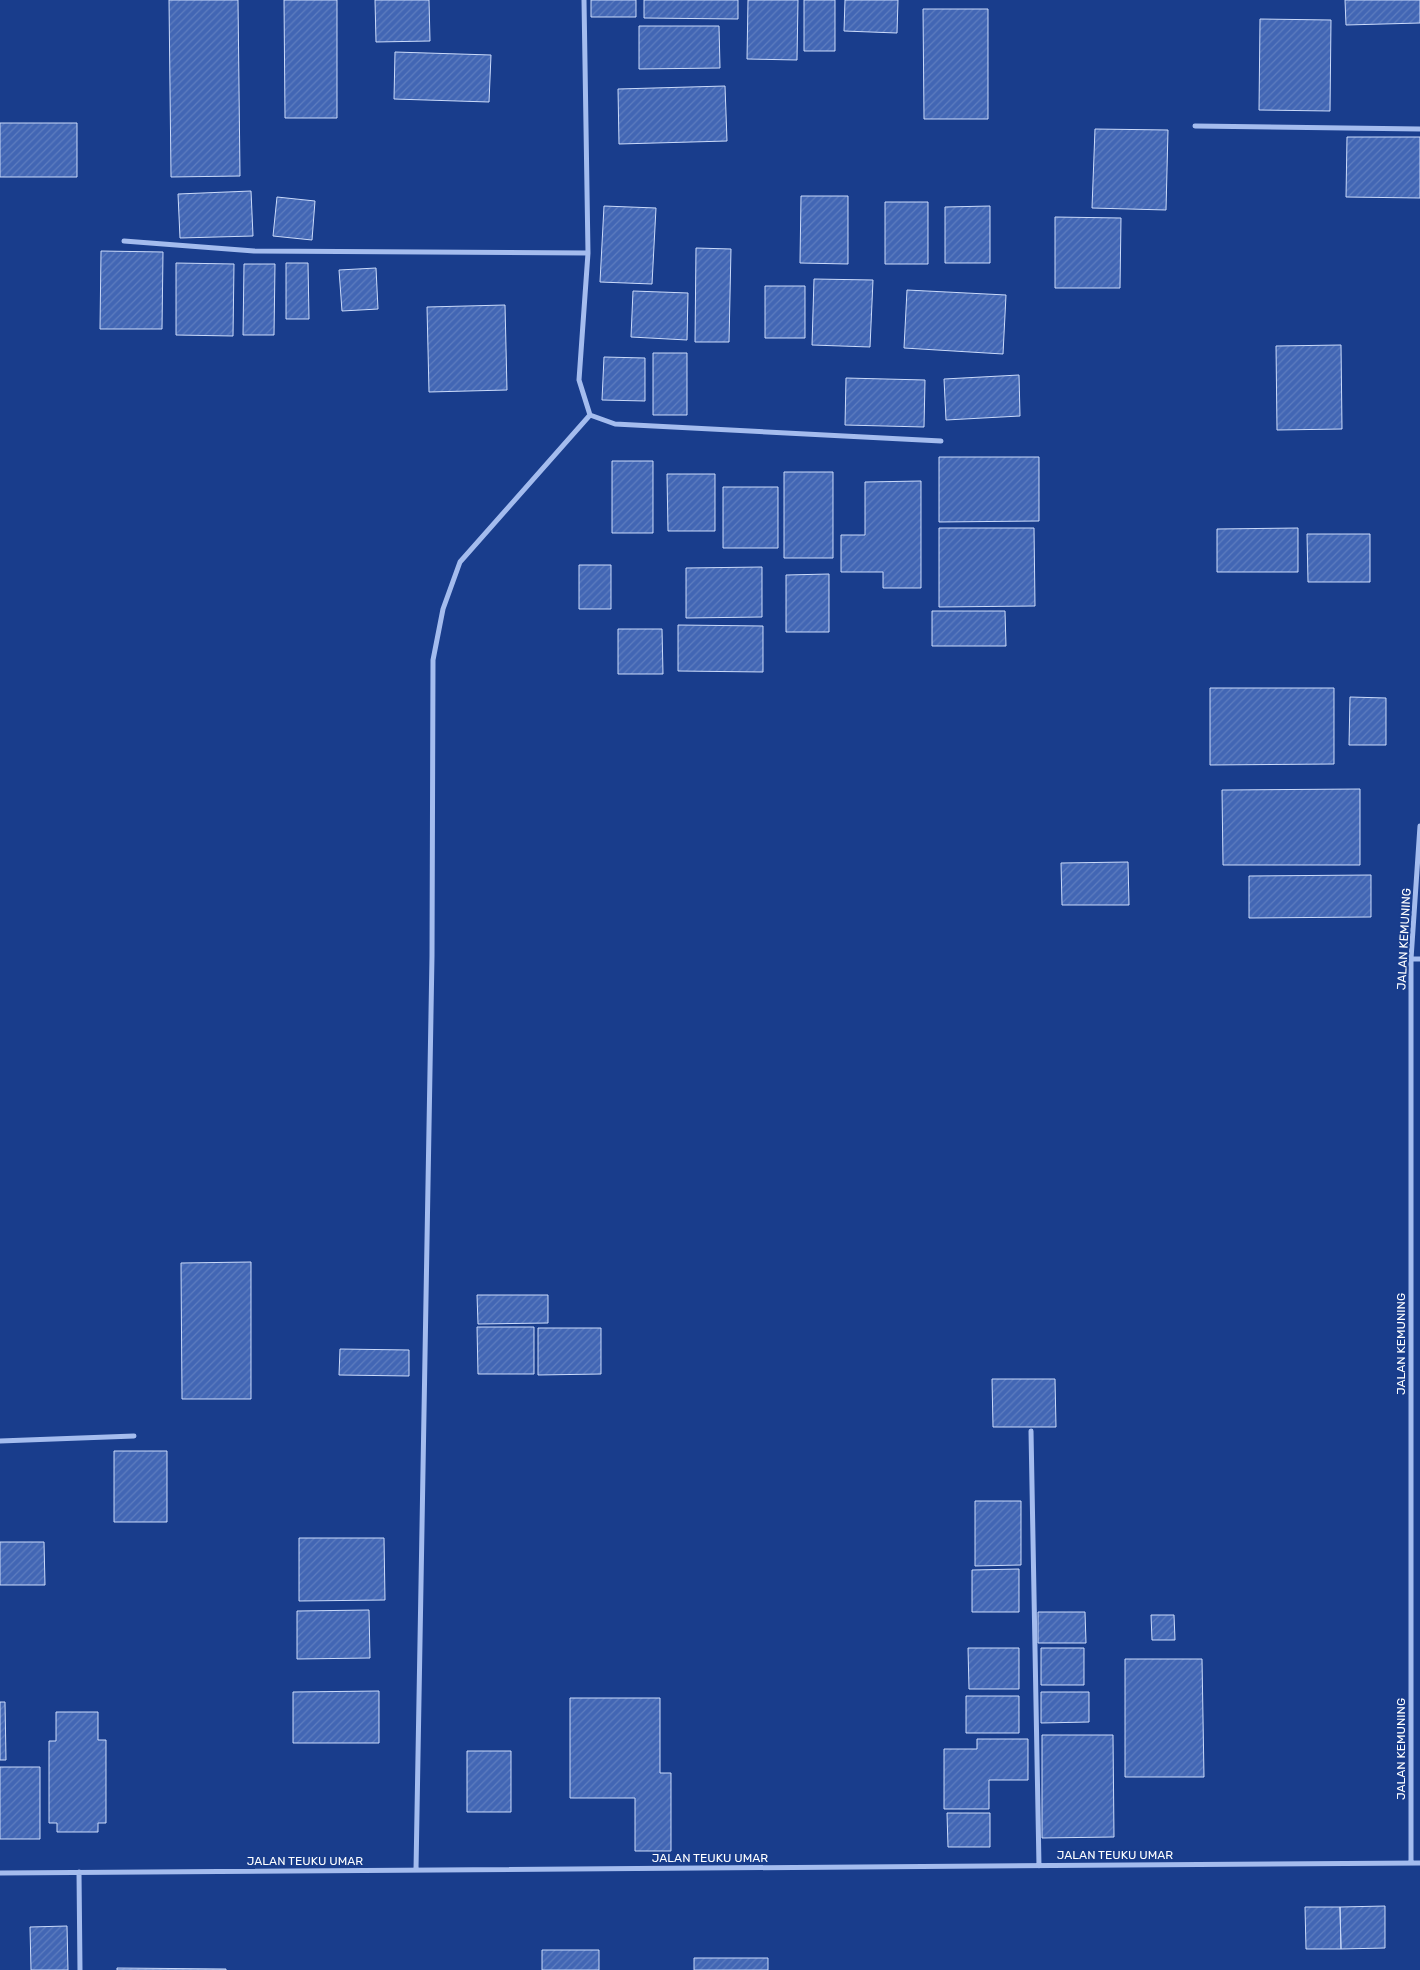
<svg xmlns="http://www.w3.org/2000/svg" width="1420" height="1970" font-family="Rubik,sans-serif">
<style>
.building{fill:url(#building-hatch);stroke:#cadafa}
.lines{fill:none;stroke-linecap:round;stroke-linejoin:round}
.street{stroke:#a4bcee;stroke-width:5}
.labels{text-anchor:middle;stroke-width:4;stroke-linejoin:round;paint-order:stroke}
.street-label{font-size:12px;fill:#fff;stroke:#193d8c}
</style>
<defs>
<pattern id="building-hatch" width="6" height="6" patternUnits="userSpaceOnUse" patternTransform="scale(1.25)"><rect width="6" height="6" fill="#4266b4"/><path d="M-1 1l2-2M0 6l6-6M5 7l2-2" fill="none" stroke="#5e7dbf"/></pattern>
</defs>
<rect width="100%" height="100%" fill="#193d8c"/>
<path class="building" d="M169,0h69l2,176 -69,1z
M284,0h53v118h-52z
M375,0h54l1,41 -54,1z
M591,0h45v17h-45z
M644,0h94v19l-94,-1z
M748,0h50l-1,60 -50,-1z
M804,0h31v51h-31z
M845,0h53l-1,33 -53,-2z
M1345,0h75v23l-74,2z
M923,9h65v110h-64z
M1260,19l71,1 -1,91 -71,-1z
M639,26h80l1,42 -81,1z
M395,52l96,3 -2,47 -95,-3z
M725,86l2,55 -108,3 -1,-55z
M0,123h77v54h-77z
M1095,129l73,1 -2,80 -74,-2z
M1347,137h73v61l-74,-1z
M251,191l2,45 -73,2 -2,-44z
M801,196h47v68l-48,-1z
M277,197l38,4 -3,39 -39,-4z
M885,202h43v62h-43z
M604,206l52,2 -4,76 -52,-2z
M990,206v57h-45v-56z
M1055,217l66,1 -1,70h-65z
M696,248l35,1 -2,93h-34z
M101,251l62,1 -1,77h-62z
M176,263l58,1 -1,72 -57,-1z
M286,263h22l1,56h-23z
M244,264h31l-1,71h-31z
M376,268l2,41 -36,2 -3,-41z
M814,279l59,1 -3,67 -58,-2z
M765,286h40v52h-40z
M907,290l99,5 -3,59 -99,-6z
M633,291l55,2 -1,47 -56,-3z
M505,305l2,85 -78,2 -2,-85z
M1341,345l1,84 -65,1 -1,-84z
M653,353h34v62h-34z
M604,357l41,1v43l-43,-1z
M1019,375l1,41 -74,4 -2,-41z
M846,378l79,2 -1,47 -79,-2z
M939,457h100v64l-100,1z
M612,461h41v72h-41z
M784,472h49v86h-49z
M667,474h48v57h-47z
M921,481v107h-38v-16h-42v-37h24v-53z
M723,487h55v61h-55z
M939,528h95l1,78 -96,1z
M1298,528v44h-81v-43z
M1307,534h63v48h-62z
M579,565h32v44h-32z
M762,567v50l-76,1v-50z
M829,574v58h-43v-57z
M932,611h73l1,35h-74z
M678,625l85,1v46l-85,-1z
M618,629h44l1,45h-45z
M1210,688h124v76l-124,1z
M1350,697l36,1v47h-37z
M1360,789v76h-137l-1,-75z
M1128,862l1,43h-67l-1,-42z
M1371,875v42l-122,1v-42z
M251,1262v137h-69l-1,-136z
M477,1295h71v28l-70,1z
M477,1327h57v47h-56z
M538,1328h63v46l-63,1z
M340,1349l69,1v26l-70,-1z
M992,1379h63l1,48h-63z
M114,1451h53v71h-53z
M975,1501h46v64l-46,1z
M299,1538h85l1,62 -86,1z
M0,1542h44l1,43h-45z
M1019,1569v43h-47v-42z
M369,1610l1,48 -73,1v-48z
M1038,1612h47l1,31h-48z
M1151,1615h23l1,25h-23z
M968,1648h51v41h-50z
M1041,1648h43v37h-43z
M1125,1659h77l2,118h-79z
M379,1691v52h-86v-51z
M1041,1692h48v30l-48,1z
M966,1696h53v37h-53z
M570,1698h90v75h11v78h-36v-53h-65z
M0,1702h5l1,58h-6z
M56,1712h42v28h8v83h-8v9h-41v-9h-8v-82h7z
M1042,1735h71l1,102 -72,1z
M977,1739h51v41h-39v29h-45v-60h33z
M467,1751h44v61h-44z
M0,1767h40v72h-40z
M947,1813h43v34h-42z
M1385,1906v42l-44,1 -1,-42z
M1305,1907h35l1,42h-35z
M67,1926l1,44h-37l-1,-43z
M542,1950h57v20h-57z
M694,1958h74v12h-74z
M117,1968l109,1v1h-109z"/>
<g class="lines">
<path class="street" d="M584,0l4,253 -9,127 11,35
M1195,126l225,3
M124,241l130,10 334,2
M590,415l25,9 326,17
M1411,959h9
M1031,1431l8,435
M0,1441l134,-5
M1411,1863v-904l9,-133
M416,1870l16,-914 1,-296 10,-51 17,-47 130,-147
M79,1872l1,98
M0,1873l1420,-10"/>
</g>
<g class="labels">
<g class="street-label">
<text transform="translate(1404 939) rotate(-87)" y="4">JALAN KEMUNING</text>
<text transform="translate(1401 1344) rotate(-90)" y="4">JALAN KEMUNING</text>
<text transform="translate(1401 1749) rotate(-90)" y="4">JALAN KEMUNING</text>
<text x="1115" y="1859">JALAN TEUKU UMAR</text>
<text x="710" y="1862">JALAN TEUKU UMAR</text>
<text x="305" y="1865">JALAN TEUKU UMAR</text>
</g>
</g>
</svg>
